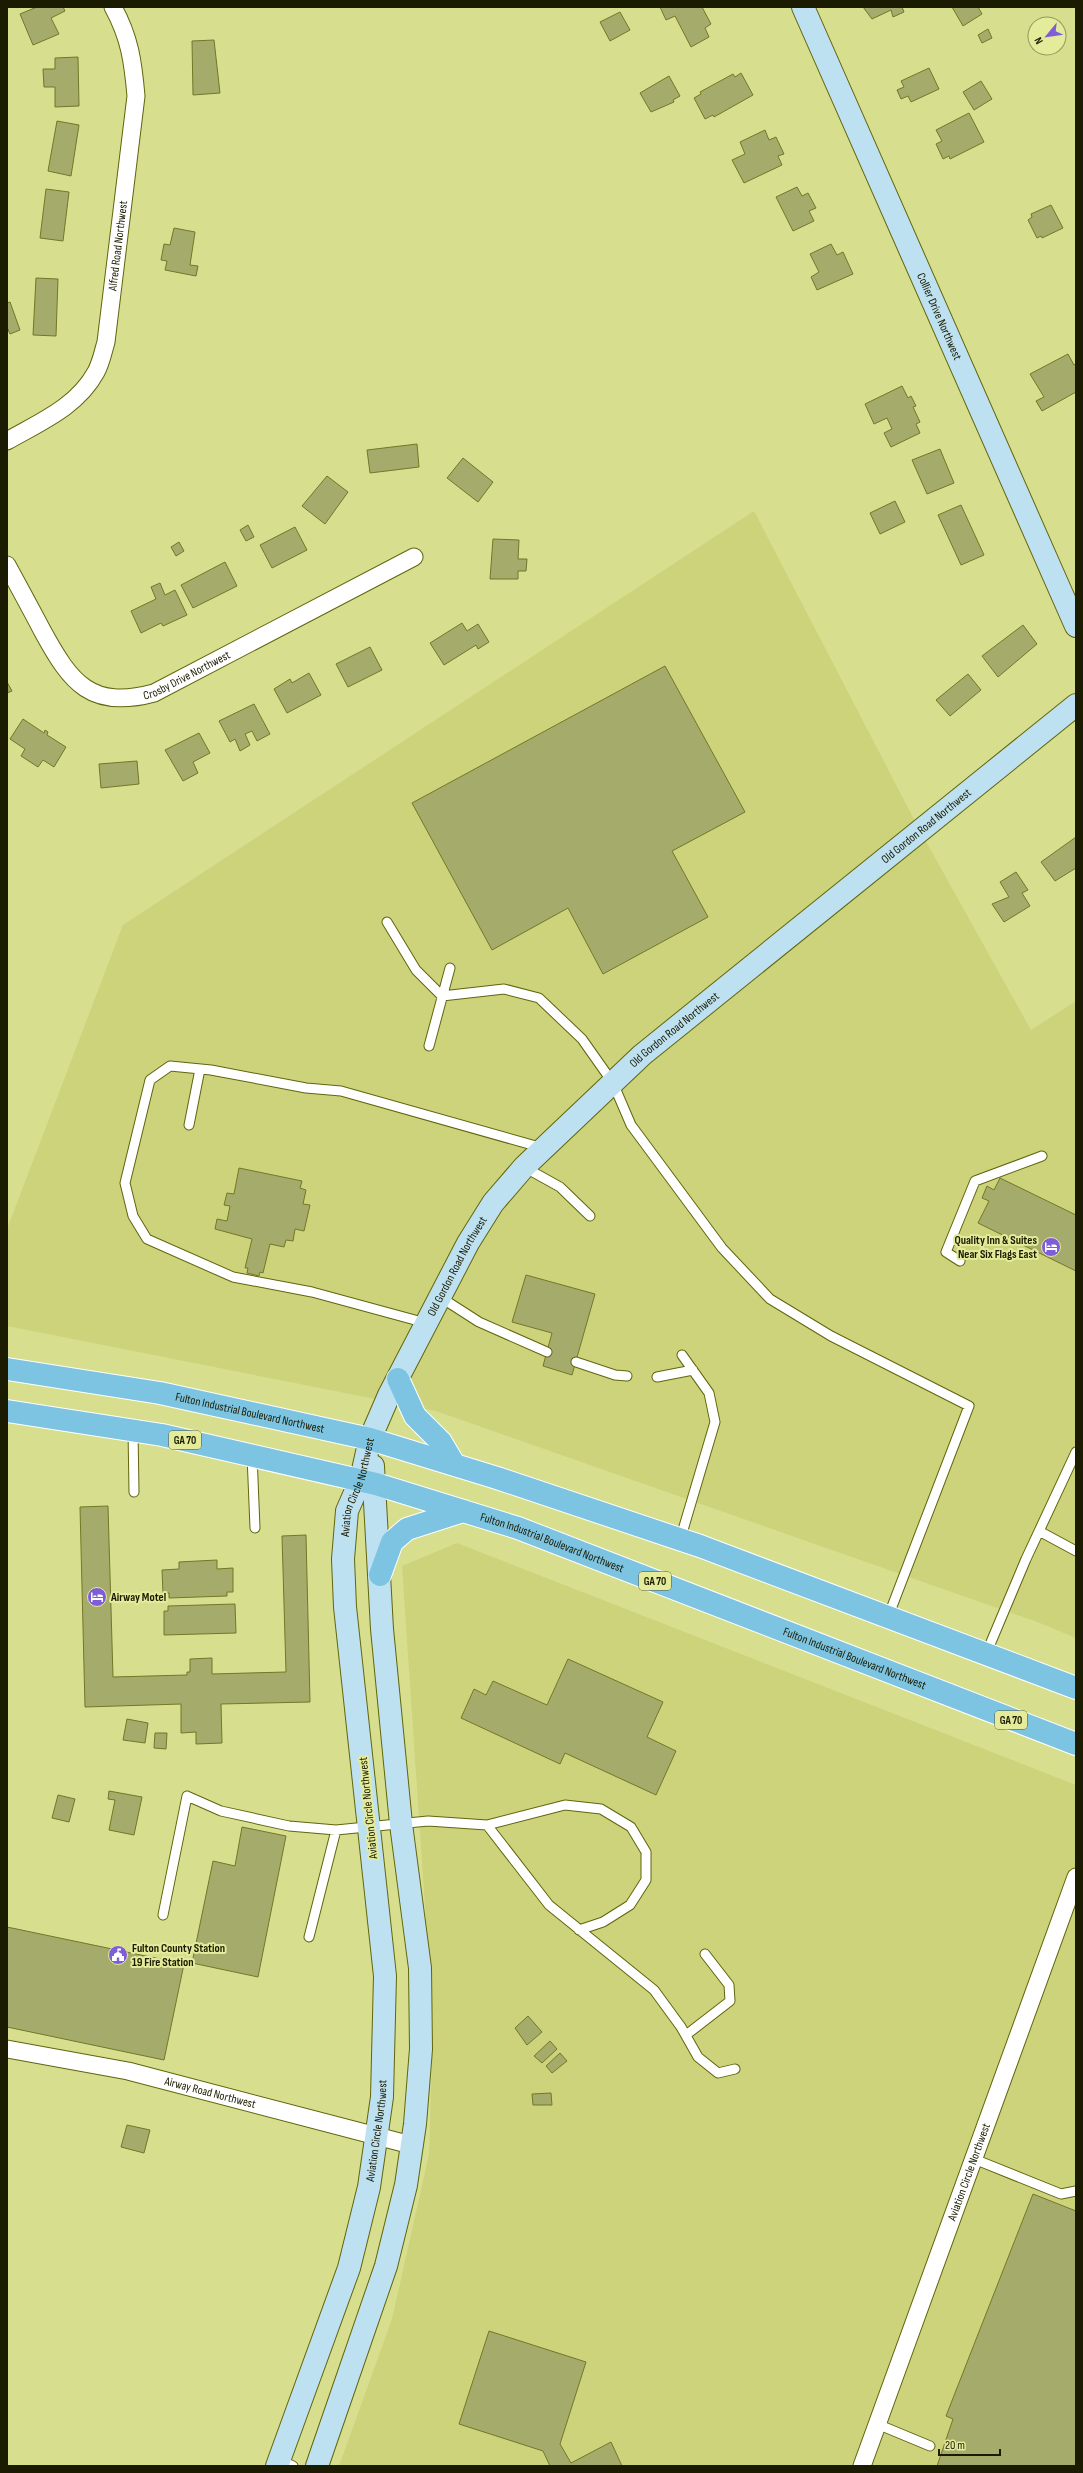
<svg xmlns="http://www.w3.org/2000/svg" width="1083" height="2473" font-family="'Sofia Sans Condensed',sans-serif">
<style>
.built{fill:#cdd37b}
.building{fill:#a5ab6b;stroke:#737727}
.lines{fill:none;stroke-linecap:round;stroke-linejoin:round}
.lane-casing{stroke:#61650d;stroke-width:11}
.street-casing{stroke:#61650d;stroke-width:19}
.secondary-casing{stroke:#61650d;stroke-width:24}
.primary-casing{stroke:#fff;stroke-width:24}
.lane{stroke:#fff;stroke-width:9}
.street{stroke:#fff;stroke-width:17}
.secondary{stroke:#bee1f1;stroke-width:22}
.primary{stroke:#7dc4e2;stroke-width:22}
.labels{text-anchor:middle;stroke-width:4;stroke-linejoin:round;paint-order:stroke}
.shield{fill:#e4eb9a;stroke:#57592e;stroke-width:1}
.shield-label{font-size:11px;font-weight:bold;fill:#1a1b00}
.street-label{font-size:12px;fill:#1a1b00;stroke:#e4eb9a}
.poi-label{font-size:12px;font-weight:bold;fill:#1a1b00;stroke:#e4eb9a;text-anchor:start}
</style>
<rect width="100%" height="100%" fill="#d7de8e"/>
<path class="built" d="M754,511l165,318 112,201 45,-29v637l-36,-15 -604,-212 -429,-85v-97l116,-304z
M457,1543l619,242v681h-737l53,-147 37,-165 4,-129 -31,-459z"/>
<path class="building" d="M37,7h26l2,4 -14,7 8,16 -26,11 -13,-31z
M660,7h42l9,17 -6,4 4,9 -18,10 -16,-31 -9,4z
M863,7h39l2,5 -11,5 -2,-7 -19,9z
M952,7h26l4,7 -19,12z
M620,12l10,18 -20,11 -10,-19z
M988,29l4,9 -10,5 -4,-8z
M214,40l6,53 -27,2 -1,-54z
M78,57l1,49 -24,1v-20h-11l-1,-18h12v-11z
M929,68l10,21 -28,13 -3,-6 -7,3 -4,-9 7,-3 -3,-6z
M741,73l12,22 -39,22 -1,-2 -8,4 -11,-21 7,-4 -1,-2 33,-18 2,3z
M669,76l11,20 -7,4 1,2 -23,10 -11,-19z
M981,81l11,18 -18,11 -11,-18z
M969,113l15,29 -34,17 -1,-3 -6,3 -7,-15 6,-3 -6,-11z
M57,121l22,4 -8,51 -23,-5z
M765,130l4,10 7,-3 8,17 -6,2 4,9 -38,18 -12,-23 13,-6 -5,-12z
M797,187l5,9 6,-3 8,15 -7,3 5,10 -21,10 -17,-34z
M46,189l23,3 -6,49 -23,-3z
M1051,205l12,23 -21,10 -1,-2 -4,2 -9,-18 4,-3 -1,-3z
M174,228l21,4 -5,33 8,1 -2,10 -31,-6 2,-9 -6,-1 3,-16 6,1z
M831,244l6,11 6,-3 10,22 -36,16 -6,-13 8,-5 -9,-18z
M36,278l22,1 -2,57 -23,-1z
M10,302l10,28 -10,4 -3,-7v-24z
M1068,354l6,11 2,-1v28l-34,19 -6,-10 8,-4 -14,-23z
M902,386l6,12 3,-2 5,10 -3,1 7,15 -4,2 4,9 -29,14 -7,-14 8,-4 -5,-11 -13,6 -9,-20z
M417,444l2,23 -49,6 -3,-23z
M940,449l14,34 -27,11 -15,-34z
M463,458l30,24 -15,20 -31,-24z
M327,476l21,16 -23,32 -23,-18z
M895,501l10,21 -25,12 -10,-21z
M961,505l23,50 -23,10 -23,-50z
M248,525l6,12 -8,4 -6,-11z
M295,527l12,23 -35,18 -12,-23z
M493,539l26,1 -1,19h9l-1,12h-8v8h-28z
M179,542l5,9 -8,5 -5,-9z
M225,562l12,24 -44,22 -12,-23z
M160,583l5,12 10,-5 12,25 -24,11 -2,-3 -20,10 -10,-22 25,-12 -5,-12z
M462,623l5,8 11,-7 11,18 -11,7 -2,-4 -32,20 -14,-22z
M1023,625l14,19 -39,33 -16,-21z
M370,647l12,23 -34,17 -12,-23z
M665,666l80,146 -73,39 36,66 -105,57 -35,-66 -76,42 -80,-147z
M309,673l12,22 -34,18 -13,-24 16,-10 2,4z
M968,674l13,16 -31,26 -14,-16z
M7,682l5,9 -5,2z
M254,704l16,30 -13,7 -5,-10 -7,3 5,11 -10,6 -5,-12 -5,3 -11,-21z
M23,719l21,14 1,-3 3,2 -1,3 19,12 -12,20 -11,-7 -5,7 -17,-11 4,-7 -15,-10z
M199,733l11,20 -17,9 5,11 -15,8 -18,-31z
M137,761l2,23 -38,4 -2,-24z
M1076,837v31l-21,13 -14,-19z
M1016,872l12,18 -6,3 8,13 -26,16 -12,-18 17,-7 -9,-15z
M239,1168l63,13 -2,7 6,2 -3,14 7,1 -6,26 -9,-2 -2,12 -7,-1 -2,7 -14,-3 -7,29 -3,-1 -1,4 -12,-3 1,-5h-3l7,-29 -37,-10 2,-10 10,2 3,-15 -6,-1 3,-12 7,1z
M1000,1178l76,37v56l-98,-48 11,-22 -7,-3 5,-12 7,4z
M526,1275l69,19 -23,81 -29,-9 9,-33 -40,-11z
M108,1506l5,171 74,-2v-3h3v-13l22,-1v16l74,-2 -4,-136 24,-1 4,167 -89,2 1,39 -26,1v-12l-15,1v-29l-96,3 -5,-200z
M217,1560v9l16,-1v24h-6v4l-58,2v-5h-6l-1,-23 17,-1v-7z
M235,1604l1,29 -72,2v-24h4v-5z
M568,1659l95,43 -16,35 29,14 -20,44 -91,-42 -5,11 -99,-46 13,-29 12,6 7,-14 54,24z
M127,1719l21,4 -3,20 -22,-3z
M155,1733h12l-1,16 -12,-1z
M109,1791l33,6 -8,38 -25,-5 6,-30 -7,-1z
M58,1795l17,4 -6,23 -17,-4z
M242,1827l44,9 -28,141 -66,-14 21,-102 22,5z
M7,1927l177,37 -20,96 -157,-33z
M528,2016l14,16 -15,13 -12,-17z
M550,2041l7,8 -15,14 -8,-7z
M560,2053l7,8 -15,12 -6,-7z
M551,2093l1,12h-19l-1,-11z
M127,2125l23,5 -6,23 -23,-6z
M1033,2194l43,17v255h-139l16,-47 -7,-3z
M489,2331l97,31 -26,82 11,19 40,-21 11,24h-72l-7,-15 -84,-27z"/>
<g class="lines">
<g class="lane-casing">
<path id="lane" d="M387,922l29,48 26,26 62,-7 35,9 43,41 31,44 18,42 91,123 48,51 61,37 138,70 -81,211
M429,1046l21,-78
M189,1125l11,-56
M524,1167l36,20 30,29
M960,1261l-14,-9 29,-71 67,-25
M440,1297l39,25 68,30
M426,1323l-114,-31 -79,-15 -86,-38 -14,-23 -8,-33 25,-103 20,-14 41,4 95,18 35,3 202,57
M576,1362l39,13 12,1
M657,1377l36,-7
M133,1430l1,62
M252,1455l3,73
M1039,1531l37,20
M680,1540l35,-118 -6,-29 -27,-38
M986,1654l40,-95 50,-107
M487,1825l62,80 105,85 27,37 17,30 20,16 17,-4
M163,1915l24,-119 34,15 68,15 47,4 92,-9 59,4 78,-20 36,4 30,18 15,25v28l-16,25 -27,17 -24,8
M309,1937l27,-107
M686,2035l44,-34 -1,-16 -24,-31
M974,2159l87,35 15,-3
M877,2424l53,22
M279,2460l14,6"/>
</g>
<g class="street-casing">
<g id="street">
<path id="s1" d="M7,441c33,-19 70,-34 89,-69 5,-9 7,-20 10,-30l30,-246c-3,-34 -6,-58 -23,-89"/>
<path id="s2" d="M7,565c12,22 24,44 36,67 28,51 48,78 111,61l260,-136"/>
<path id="s3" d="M7,2049l121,22 283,74"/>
<path id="s4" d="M862,2466l214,-589"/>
</g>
</g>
<g class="secondary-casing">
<g id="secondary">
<path id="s5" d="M803,7l273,619"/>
<path id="s6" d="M277,2466l72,-198 20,-81 13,-90 3,-121 -40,-369 -2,-48 4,-48 14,-32 9,-40 19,-44 79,-152 25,-40 31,-36 118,-112 434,-350"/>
<path d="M317,2466l69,-200 20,-81 9,-61 6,-75 -1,-81 -19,-144 -19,-195 -9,-163"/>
</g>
</g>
<g class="primary-casing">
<g id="primary">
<path id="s7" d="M7,1369l153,24 210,46 127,39 203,68 376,142"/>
<path d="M398,1379l17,37 26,26 13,22"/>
<path id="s8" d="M7,1411l155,24 214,49 142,44 558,216"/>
<path d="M380,1575l12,-33 15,-13 56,-18"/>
</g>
</g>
<use href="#lane" class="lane"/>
<use href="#street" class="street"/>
<use href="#secondary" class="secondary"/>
<use href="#primary" class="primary"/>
</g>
<defs>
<g id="hotel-disc" transform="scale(1)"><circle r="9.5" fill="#7f5dd8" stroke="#e4eb9a"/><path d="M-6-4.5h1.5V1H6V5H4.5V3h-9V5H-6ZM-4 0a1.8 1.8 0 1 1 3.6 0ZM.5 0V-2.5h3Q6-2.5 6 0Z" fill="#fff"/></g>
<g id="civic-disc" transform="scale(1)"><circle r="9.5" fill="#7f5dd8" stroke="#e4eb9a"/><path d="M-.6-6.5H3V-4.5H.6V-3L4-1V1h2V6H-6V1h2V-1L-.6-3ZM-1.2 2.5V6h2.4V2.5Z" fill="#fff"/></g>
</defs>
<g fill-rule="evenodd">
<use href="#hotel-disc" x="1051" y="1247"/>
<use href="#hotel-disc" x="97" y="1597"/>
<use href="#civic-disc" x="118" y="1955"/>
</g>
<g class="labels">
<g class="shield">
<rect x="169" y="1431" width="32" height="18" rx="3"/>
<rect x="639" y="1572" width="32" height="18" rx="3"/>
<rect x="995" y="1711" width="32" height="18" rx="3"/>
</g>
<g class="shield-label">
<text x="185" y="1444">GA 70</text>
<text x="655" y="1585">GA 70</text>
<text x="1011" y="1724">GA 70</text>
</g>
<g class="street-label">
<text dy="4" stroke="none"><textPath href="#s1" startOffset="243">Alfred Road Northwest</textPath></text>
<text dy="4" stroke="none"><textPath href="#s5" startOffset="338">Collier Drive Northwest</textPath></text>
<text dy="4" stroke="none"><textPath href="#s2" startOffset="255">Crosby Drive Northwest</textPath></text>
<text dy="4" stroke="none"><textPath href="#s6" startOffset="1891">Old Gordon Road Northwest</textPath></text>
<text dy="4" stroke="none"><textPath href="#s6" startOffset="1567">Old Gordon Road Northwest</textPath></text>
<text dy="4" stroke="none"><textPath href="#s6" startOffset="1243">Old Gordon Road Northwest</textPath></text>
<text dy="4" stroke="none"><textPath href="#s7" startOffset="247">Fulton Industrial Boulevard Northwest</textPath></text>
<text dy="4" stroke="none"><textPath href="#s6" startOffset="999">Aviation Circle Northwest</textPath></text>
<text dy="4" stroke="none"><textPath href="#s8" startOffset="562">Fulton Industrial Boulevard Northwest</textPath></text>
<text dy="4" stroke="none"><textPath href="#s8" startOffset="886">Fulton Industrial Boulevard Northwest</textPath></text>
<text transform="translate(368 1808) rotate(-96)" y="4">Aviation Circle Northwest</text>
<text dy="4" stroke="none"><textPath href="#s3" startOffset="208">Airway Road Northwest</textPath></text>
<text dy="4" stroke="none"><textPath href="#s6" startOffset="351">Aviation Circle Northwest</textPath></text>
<text dy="4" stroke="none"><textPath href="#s4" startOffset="313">Aviation Circle Northwest</textPath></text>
</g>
<g class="poi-label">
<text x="1037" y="1244" text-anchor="end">Quality Inn &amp; Suites<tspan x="1037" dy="14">Near Six Flags East</tspan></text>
<text x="111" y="1601">Airway Motel</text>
<text x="132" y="1952">Fulton County Station<tspan x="132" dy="14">19 Fire Station</tspan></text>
</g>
</g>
<rect width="1083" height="2473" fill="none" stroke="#1a1b00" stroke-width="16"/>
<g transform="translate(1047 36) rotate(241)"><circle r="19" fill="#e4eb9a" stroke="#93985c"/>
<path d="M0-3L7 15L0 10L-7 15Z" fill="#7f5dd8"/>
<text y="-6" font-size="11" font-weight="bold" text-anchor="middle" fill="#1a1b00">N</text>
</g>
<path d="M939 2449v6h61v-6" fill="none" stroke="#1a1b00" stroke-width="2"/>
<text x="945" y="2449" font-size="12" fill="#1a1b00" stroke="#e4eb9a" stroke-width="3" paint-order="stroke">20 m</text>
</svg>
